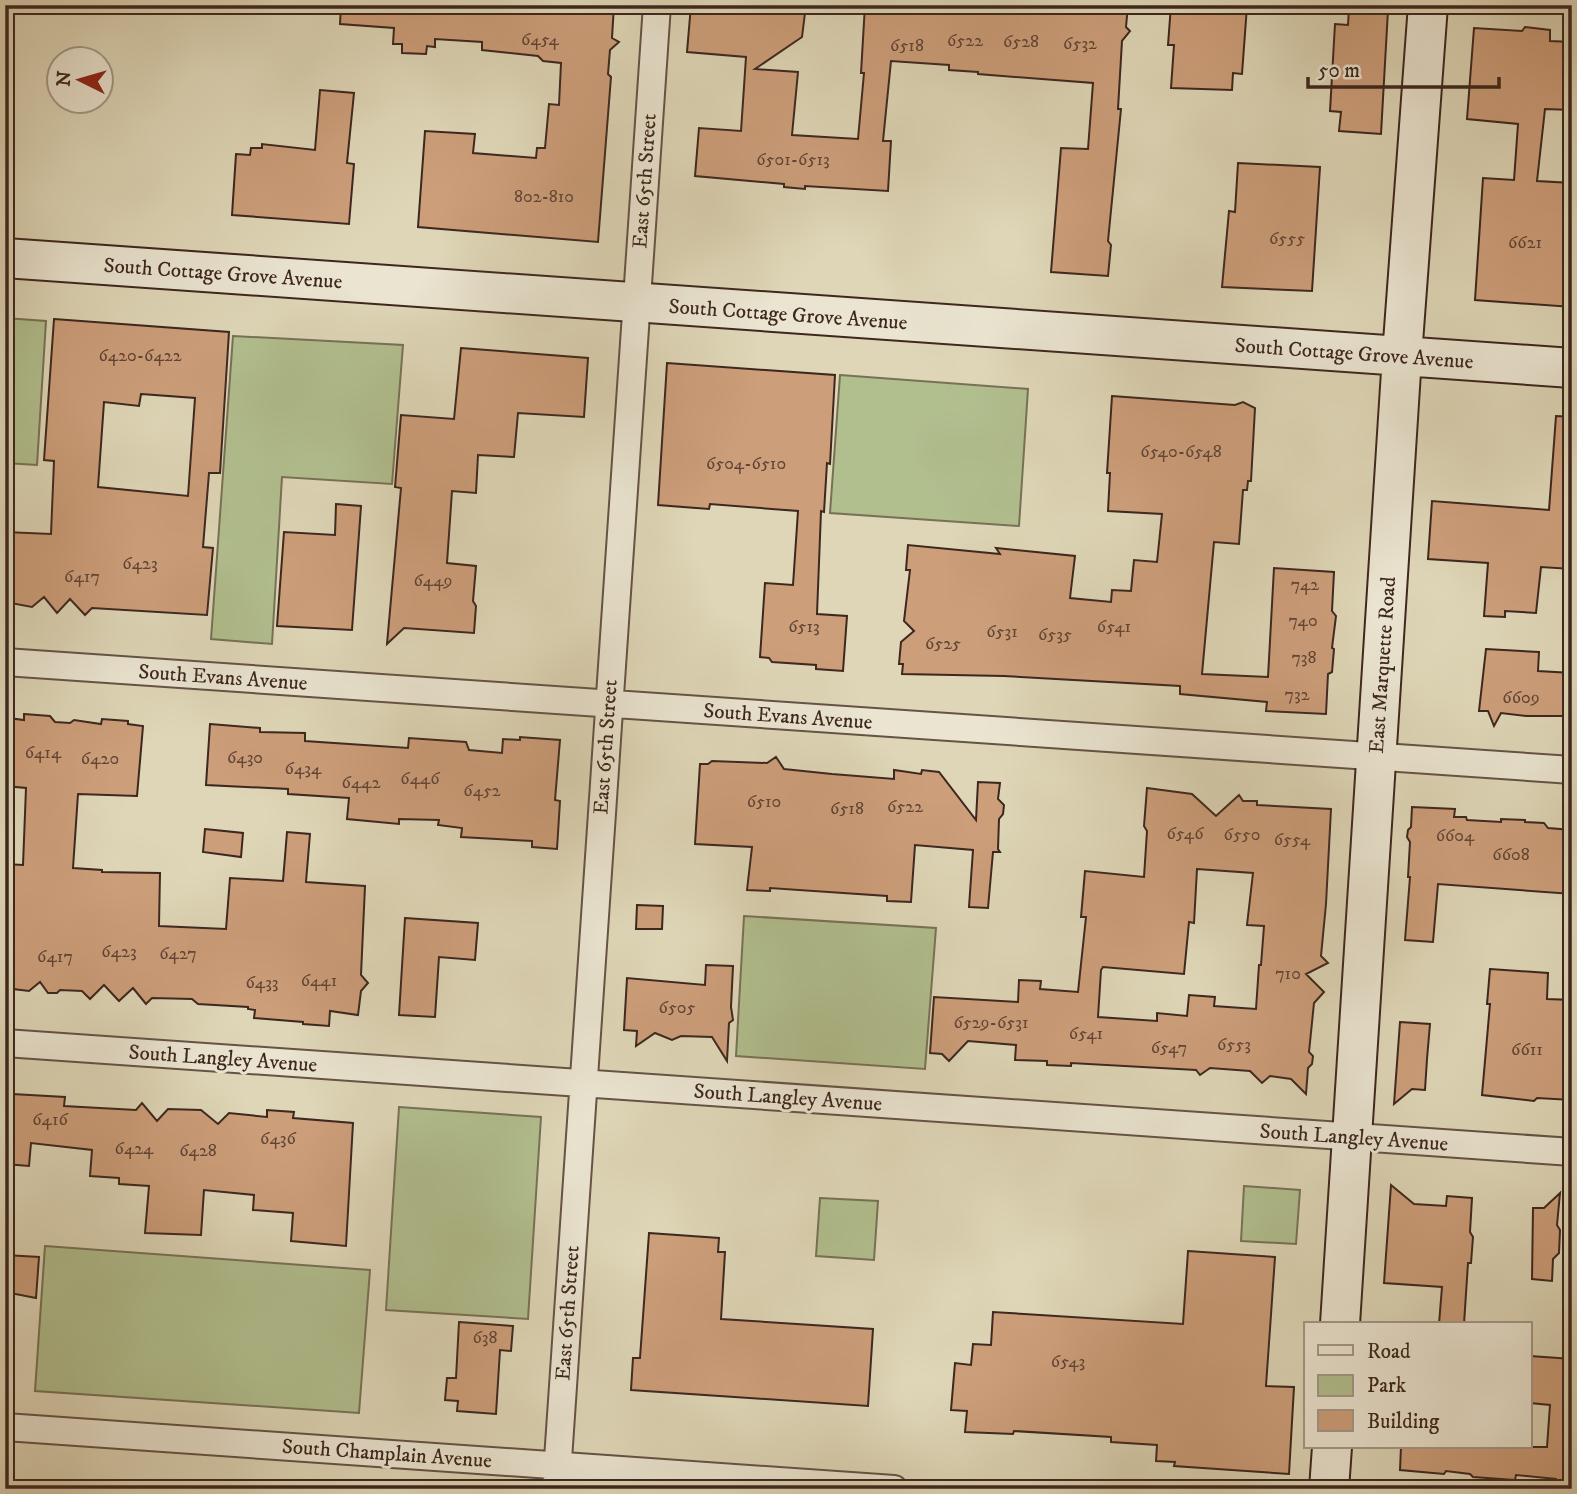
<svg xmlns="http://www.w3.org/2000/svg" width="1577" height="1494" font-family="'IM FELL DW Pica',serif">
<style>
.green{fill:#b1be8e;stroke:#777256;stroke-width:2}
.building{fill:#cc9e7a;stroke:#3d271f;stroke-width:2;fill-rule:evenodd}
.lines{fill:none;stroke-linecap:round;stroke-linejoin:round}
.street-casing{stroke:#655345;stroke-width:30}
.secondary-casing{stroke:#3d271f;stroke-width:42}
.street{stroke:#eae4d0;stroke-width:26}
.secondary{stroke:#eae4d0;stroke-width:38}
.labels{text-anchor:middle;stroke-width:6;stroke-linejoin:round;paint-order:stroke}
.number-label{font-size:18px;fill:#614536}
.street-label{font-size:21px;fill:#3d271f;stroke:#eae4d0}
</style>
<rect width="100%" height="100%" fill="#ded6b7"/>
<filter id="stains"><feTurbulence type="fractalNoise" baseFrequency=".00286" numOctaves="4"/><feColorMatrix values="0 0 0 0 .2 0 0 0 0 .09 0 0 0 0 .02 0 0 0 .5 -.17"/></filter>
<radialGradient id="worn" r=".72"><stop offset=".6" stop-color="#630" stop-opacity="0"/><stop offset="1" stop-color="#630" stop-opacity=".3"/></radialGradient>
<path class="green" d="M5,318l41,3 -9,144 -32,-2z
M233,336l170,9 -11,139 -110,-7 -10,167 -61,-5z
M840,375l188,14 -9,137 -189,-13z
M744,916l192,12 -11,141 -189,-13z
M399,1107l142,10 -13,202 -142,-9z
M1244,1186l56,4 -4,54 -55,-3z
M820,1198l58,3 -4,59 -58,-4z
M45,1246l325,24 -11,143 -324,-22z"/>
<path class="building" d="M341,5h273l-2,33 7,4 -9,8 -2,24 3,3 -13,165 -180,-15 7,-96 50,3 -2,19 63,5 1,-10h8l4,-44 10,1 2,-42 -18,-2 -5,-5 -56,-6v-8l-47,-3v8l-8,-1 -1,8 -24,-1v-9h-9l1,-16 -54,-4z
M691,5h115l-4,32 -47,32 43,3 -6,63 66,4 6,-66h-3l4,-68h263l-2,22 4,4 -8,10 -4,68h3l-13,132 3,4 -3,31 -57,-4 10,-124 27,1 5,-66 -115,-9v-2l-29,-2v-5l-58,-4 -8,80h8l-3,50 -83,-5v3l-21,-2v-3l-89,-8 4,-48 42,3 5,-74 -59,-5z
M1171,5l76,1 -5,68 -9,-1 -1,17 -61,-2 3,-43h-6z
M1349,7l39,3 -7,124 -42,-3 2,-19 -11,-1 5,-87 13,1z
M1525,27l25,3v11l22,1v68l-27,-1 -8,72 35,2v124l-97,-7 8,-122 31,2 4,-56 -51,-5 7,-91 48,3z
M320,90l34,3 -7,70 7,1 -5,60 -117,-9 4,-61 14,1 1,-7h11v-4l53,6z
M1238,163l82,4 -8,124 -90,-4 7,-76 6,1z
M54,319l175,13 -9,141h-11l-6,74 10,1 -6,67 -115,-7 -7,7 -15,-16 -13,14 -13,-16 -12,10 -27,-5v-70l46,2 3,-73 -10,-1zM141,394l54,4 -7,98 -90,-9 6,-85 35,4z
M461,348l127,10 -4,59 -66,-4 -4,44 -36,-2 -2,38 -24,-2 -5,72 29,3 -3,35 3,5 -2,27 -70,-5 -17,16 14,-156 -6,-1 6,-72 53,4z
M667,363l168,12 -5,89 -3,-1 -3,49 -3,-1 -4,103 30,2 -4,55 -27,-2v-4l-44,-3 -3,-4 -9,-1 5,-74 28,2 5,-74 -88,-7 -1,5 -51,-4z
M1112,396l123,9 8,-3 12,6 -4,73h-3l-1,9h-4l-4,54 -25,-2 -12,132 66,3 6,-109 60,4 -2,39 4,5 -4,32 2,1 -2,23 -4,2 -2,40 -60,-3 1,-9 -87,-8v-8l-176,-10 -102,-2 1,-10h-4l2,-22 13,-11 -10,-10 6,-51h-4l2,-25 92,9 -4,-6 79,8 -5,42 41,4 1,-12 19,1 3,-31 23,2 5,-48 -54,-3 2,-38h-3z
M1556,416l16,1v152l-31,-2 -5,46 -31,-2v6l-21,-1 4,-53 -60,-4 4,-58 117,9z
M336,504l25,2 -9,124 -75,-4 7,-94 51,3z
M1486,649l53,3 -1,19 34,2v43h-45l-26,-3 -7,13 -6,-15h-9z
M24,714l26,2 5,6 15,1 4,-3 27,4 1,-5 26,2v3l15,2 -6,70 -59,-2 -5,74 29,2v2l58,1 -1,53 67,3 4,-51 53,3 4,-49 23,2 -4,48 59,4 -4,89 7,8 -7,8 -3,24 -28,-4 -1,15 -26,-2v-2l-49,-4 1,-8 -7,-1v-2l-50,-3 -6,-5 -40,-1 -6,6 -13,-16 -14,13 -15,-16 -14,14 -8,-8 -22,-1 -3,3h-9l-8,-11 -11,9 -24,-3v-124l18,1 3,-77 -21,-2 3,-68 16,2z
M210,724l50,4v4l45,1v8l103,7 1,-10 28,2 29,2 3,8 33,3 1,-14 17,1v-3l40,3 -5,60 5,1 -3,48 -25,-2v-6l-71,-4 1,-9 -24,-3 1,-5 -40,-1v5l-52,-5 2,-21 -61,-4v-5l-82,-4z
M776,757l8,12 48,5 62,5v-9l27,4 1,-4 17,2 37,48 2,-38 22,1 -2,16 6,6 -1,9 -4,5 -1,30 2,3h-7l-5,56 -19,-1 4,-57 -58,-5 -4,57 -24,-1v-5l-117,-8v3l-23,-1 5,-43 -57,-3 5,-80h8l4,-3 55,2z
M1147,788l45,6 24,22 23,-21 4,6h14v4l74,4 -5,95 -5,52 7,7 -22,11 18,18 -10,11 -5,49 4,4 -1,8 -4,4 -2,26 -15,-15 -21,-3 -8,7 -12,-12 -40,-3 -10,7 -4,-5 -125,-7v3l-24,-1v-4l-32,-1 1,-15 -48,-4 -19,20 -7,-7 -12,-1 4,-56 84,5 1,-22 22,1 -1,8 38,3 8,-75h-5l4,-46 59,6 3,-46 -3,-5zM1197,869l56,4 -6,52 17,1 -3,39h-2l-3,44 -42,-3 1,-9 -26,-2 -2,21 -30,-3v8l-59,-4 3,-47 2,-3 81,7 5,-52 5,1z
M1412,807l43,2 -1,8h12l1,3 34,2v-3l24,1v2l19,1 4,5 24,2v64l-134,-10 -5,58 -28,-2 5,-63h-2l2,-35 -3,-5 1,-7 3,-3z
M205,829l38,4 -2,24 -38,-5z
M637,905l26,1 -1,23h-26z
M405,918l73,5 -3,37 -36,-3 -4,60 -36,-2z
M706,965l27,1 -2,41 2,13 -4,3 -2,38 -15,-24 -31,-1 -9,4 -17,-7 -19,13 1,-15 -13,-1 3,-52 78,7z
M1490,969l58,4 -1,26 25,1v100l-35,-2 -3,3 -52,-6 8,-91h-3z
M1400,1022l30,2 -3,35 -2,31 -13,-1 -18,15z
M12,1094l53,3 -1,9 72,4 6,-7 15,18 11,-12 33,1 17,14 11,-11 38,4v-7l27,2 -1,6 60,5 -7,123 -55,-5 2,-28 -40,-3 1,-15 -50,-5 -3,45 -56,-2 4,-47 -30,-2v-6l-29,-2 2,-26 -61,-7 -2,23 -24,-2v-68h7z
M1391,1185l23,19 32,2 1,-10 25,2 -2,34 3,5 -2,26h-3l-4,61h-25l3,-37 -58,-4z
M1560,1193l-3,32 3,5 -1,23 -6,6 -1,22 -20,-2 1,-71h11z
M649,1233l70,5 -1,14h7l-4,67 152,10 -5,77 -237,-16 2,-32h7z
M1188,1251l87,6 -9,129 28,1 -5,87 -115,-8 1,-4 -19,-1 1,-16 -46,-3v-5l-97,-6 -1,3 -48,-2 2,-21 -16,-1 4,-47 16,2 2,-21 18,1 2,-33 190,12z
M5,1255l34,2 -3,41 -31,-6z
M459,1322l54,4 -2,25 -11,-1 -4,64 -39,-3 1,-10 -13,-1 2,-22h9z
M1530,1356l42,3v106l-3,24h-5l-8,-10 -40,-4 -1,5 -42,-3 -3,-3 -24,-3 -2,3 -44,-4 1,-23h146l3,-42 -20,-2z"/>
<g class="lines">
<g class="street-casing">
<path id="street" d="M5,662l1567,108
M5,1043l1567,109
M5,1427l889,62
M556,1489l101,-1484"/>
</g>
<g class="secondary-casing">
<path id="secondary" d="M5,258l1567,110
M1340,1324l62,-968 26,-351
M1329,1489l3,-42"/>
</g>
<use href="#street" class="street"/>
<use href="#secondary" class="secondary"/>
</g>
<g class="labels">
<g class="number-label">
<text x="540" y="45">6454</text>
<text x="965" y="46">6522</text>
<text x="1021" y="47">6528</text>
<text x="1080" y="49">6532</text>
<text x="907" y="51">6518</text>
<text x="793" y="165">6501-6513</text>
<text x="544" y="202">802-810</text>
<text x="1287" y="244">6555</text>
<text x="1525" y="248">6621</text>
<text x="140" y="361">6420-6422</text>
<text x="1181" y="457">6540-6548</text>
<text x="746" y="469">6504-6510</text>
<text x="140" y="569">6423</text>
<text x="82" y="582">6417</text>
<text x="433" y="586">6449</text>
<text x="1305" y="590">742</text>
<text x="1303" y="626">740</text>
<text x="804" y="632">6513</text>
<text x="1114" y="632">6541</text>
<text x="1002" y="637">6531</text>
<text x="1055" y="640">6535</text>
<text x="943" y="649">6525</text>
<text x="1304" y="663">738</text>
<text x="1297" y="700">732</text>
<text x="1521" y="703">6609</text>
<text x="43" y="758">6414</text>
<text x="245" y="763">6430</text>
<text x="100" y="764">6420</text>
<text x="303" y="774">6434</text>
<text x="420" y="784">6446</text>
<text x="361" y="788">6442</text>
<text x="482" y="796">6452</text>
<text x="764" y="807">6510</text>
<text x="905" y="812">6522</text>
<text x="847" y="814">6518</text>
<text x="1185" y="839">6546</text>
<text x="1242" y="840">6550</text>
<text x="1455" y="841">6604</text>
<text x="1292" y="845">6554</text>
<text x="1511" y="860">6608</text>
<text x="119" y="957">6423</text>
<text x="178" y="959">6427</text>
<text x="55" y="962">6417</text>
<text x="1288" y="979">710</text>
<text x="319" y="986">6441</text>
<text x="262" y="988">6433</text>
<text x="677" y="1013">6505</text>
<text x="991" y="1028">6529-6531</text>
<text x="1086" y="1039">6541</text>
<text x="1234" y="1050">6553</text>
<text x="1169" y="1053">6547</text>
<text x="1527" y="1055">6611</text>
<text x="50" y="1125">6416</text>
<text x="278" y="1144">6436</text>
<text x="134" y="1154">6424</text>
<text x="198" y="1156">6428</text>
<text x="485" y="1343">638</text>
<text x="1068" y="1367">6543</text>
</g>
<g class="street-label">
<text transform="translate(644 181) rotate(-86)" y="7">East 65th Street</text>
<text transform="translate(223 273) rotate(4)" y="7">South Cottage Grove Avenue</text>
<text transform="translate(788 314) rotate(4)" y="7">South Cottage Grove Avenue</text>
<text transform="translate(1354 353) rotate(4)" y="7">South Cottage Grove Avenue</text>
<text transform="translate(1382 665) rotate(-86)" y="7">East Marquette Road</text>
<text transform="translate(223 677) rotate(4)" y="7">South Evans Avenue</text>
<text transform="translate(788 716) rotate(4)" y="7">South Evans Avenue</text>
<text transform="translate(605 747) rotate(-86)" y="7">East 65th Street</text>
<text transform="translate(223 1058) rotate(4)" y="7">South Langley Avenue</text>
<text transform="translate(788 1097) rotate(4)" y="7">South Langley Avenue</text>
<text transform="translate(1354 1137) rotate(4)" y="7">South Langley Avenue</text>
<text transform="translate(567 1313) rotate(-86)" y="7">East 65th Street</text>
<text transform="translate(387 1453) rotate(4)" y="7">South Champlain Avenue</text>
</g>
</g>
<rect width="1577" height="1494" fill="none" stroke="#ded6b7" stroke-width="28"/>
<rect x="7" y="7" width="1563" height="1480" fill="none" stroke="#3d271f" stroke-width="3.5"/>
<rect x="14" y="14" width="1549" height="1466" fill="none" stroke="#3d271f" stroke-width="2"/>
<rect x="1304" y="1322" width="228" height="126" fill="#eae4d0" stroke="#a59889" stroke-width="2"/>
<rect x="1318" y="1345" width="35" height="10" fill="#eae4d0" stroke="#a59889" stroke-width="2"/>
<text x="1367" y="1358" font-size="21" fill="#3d271f">Road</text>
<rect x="1318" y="1375" width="35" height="21" fill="#b1be8e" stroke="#a59889" stroke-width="2"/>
<text x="1367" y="1392" font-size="21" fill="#3d271f">Park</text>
<rect x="1318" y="1410" width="35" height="21" fill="#cc9e7a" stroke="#a59889" stroke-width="2"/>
<text x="1367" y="1428" font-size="21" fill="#3d271f">Building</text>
<g transform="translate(80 80) rotate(275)"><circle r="33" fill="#eae4d0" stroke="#a59889" stroke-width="2"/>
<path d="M0-5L12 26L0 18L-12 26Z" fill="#8f2418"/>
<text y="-10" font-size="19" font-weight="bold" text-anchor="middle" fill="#3d271f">N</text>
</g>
<path d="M1308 77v10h191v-10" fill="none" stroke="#3d271f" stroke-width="3.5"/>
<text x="1318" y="77" font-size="21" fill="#3d271f" stroke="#eae4d0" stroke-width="5" paint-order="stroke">50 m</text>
<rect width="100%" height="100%" filter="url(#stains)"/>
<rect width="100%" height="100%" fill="url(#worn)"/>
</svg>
